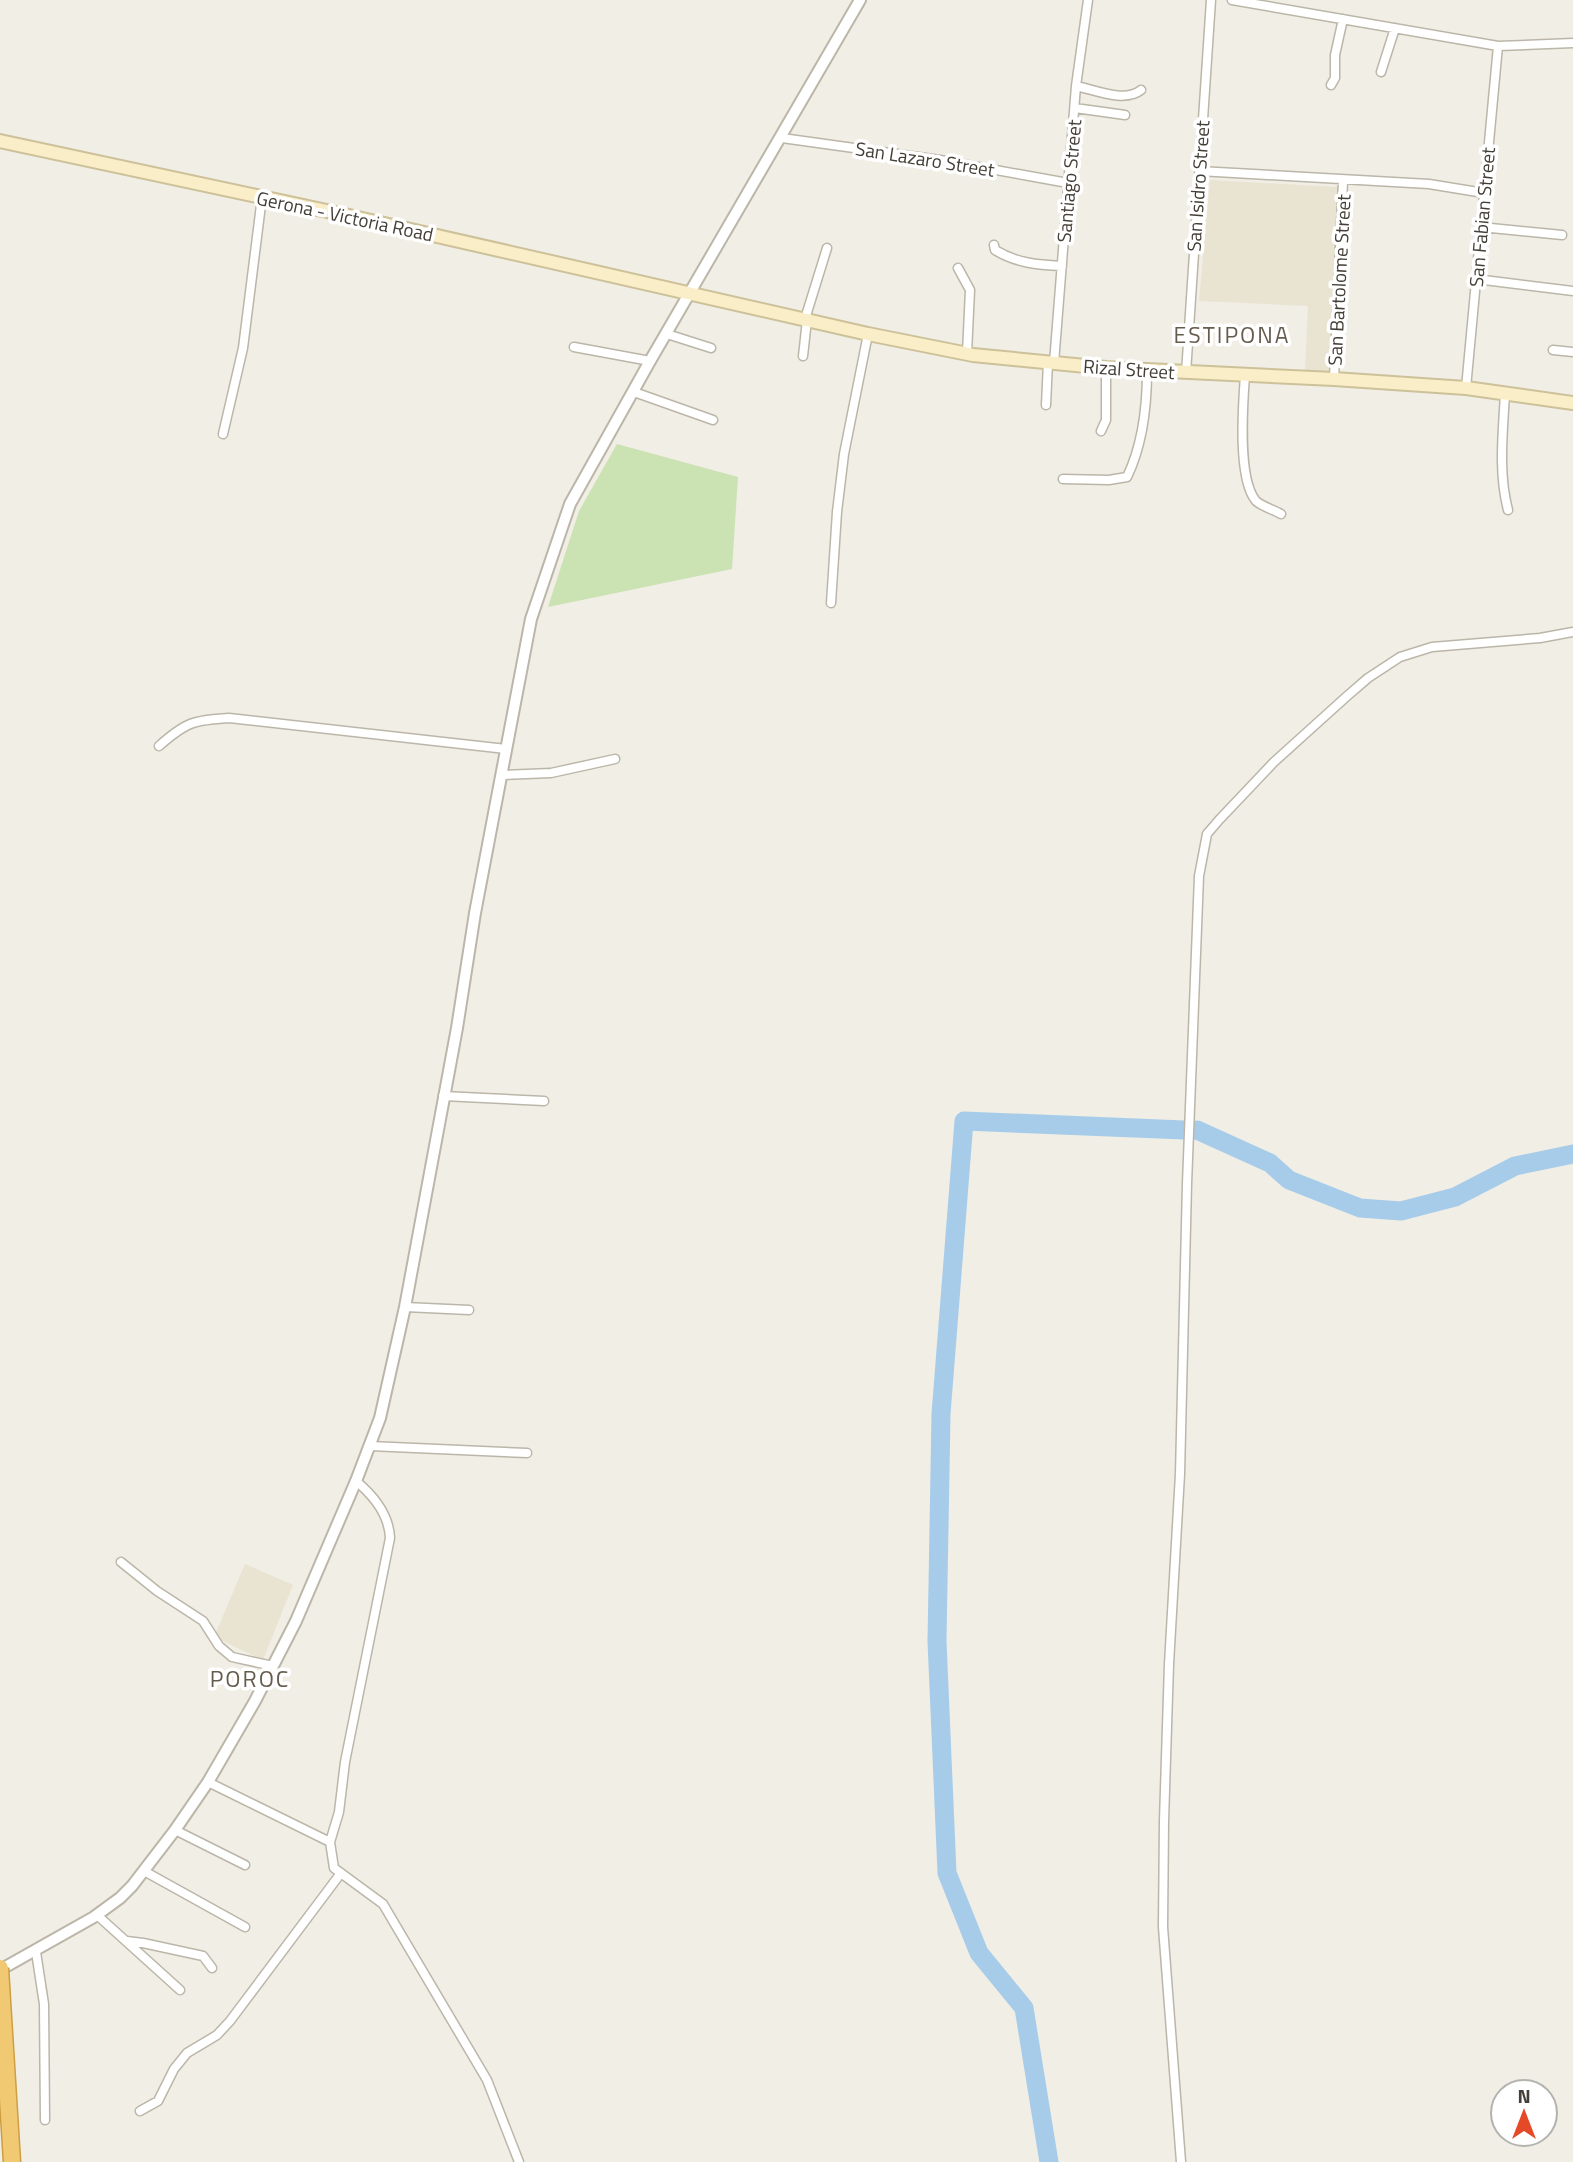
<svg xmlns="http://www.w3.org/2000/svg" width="1573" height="2162" font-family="'Titillium Web',sans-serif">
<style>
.education{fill:#e9e3d1}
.green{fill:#cbe2b2}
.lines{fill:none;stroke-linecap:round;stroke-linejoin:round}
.river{stroke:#a7cce9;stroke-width:19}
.minor-casing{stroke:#bcb6a9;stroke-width:11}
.tertiary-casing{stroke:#bcb6a9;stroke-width:14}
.secondary-casing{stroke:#cdc199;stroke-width:16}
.motorway-casing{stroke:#ce9e43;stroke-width:19}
.minor{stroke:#fff;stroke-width:8}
.tertiary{stroke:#fff;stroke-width:10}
.secondary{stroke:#f9eec8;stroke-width:12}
.motorway{stroke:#f0c972;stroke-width:16}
.motorway-bridge-casing{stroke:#ce9e43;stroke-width:19;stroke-linecap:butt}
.motorway-bridge{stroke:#f0c972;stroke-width:16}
.labels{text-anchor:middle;stroke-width:7;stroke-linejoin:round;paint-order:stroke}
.street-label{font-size:19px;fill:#433e36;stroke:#fff}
.quarter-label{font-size:23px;letter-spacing:2px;fill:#655c4e;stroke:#fff}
</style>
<rect width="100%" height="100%" fill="#f1eee6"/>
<path class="education" d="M1210,180l128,7 -9,186 -24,-2 3,-65 -109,-5z
M245,1564l48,21 -30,75 -49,-23z"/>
<path class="green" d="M617,444l121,33 -6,92 -184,38 31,-96z"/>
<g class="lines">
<path class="river" d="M1197,1130l73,33 19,17 71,28 41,3 54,-14 60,-31 58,-12
M1049,2162l-25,-154 -45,-55 -32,-80 -10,-232 4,-227 23,-293 220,9"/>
<g class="minor-casing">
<path id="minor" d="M1232,0l266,46 75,-3
M1381,72l14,-44
M1331,85l4,-7v-23l8,-36
M1076,86c19,4 49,17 65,4
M1075,108l50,7
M782,138l158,22 128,23
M1199,171l230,13 55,9
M1481,227l81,8
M994,245l1,5c21,13 43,15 67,16
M958,268l12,22 -3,63
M1476,279l97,12
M805,319l22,-71
M667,334l44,14
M574,347l76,14
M1553,350l20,2
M803,356l4,-36
M1054,363l22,-277 12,-86
M1186,373l25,-373
M1245,375c-2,28 -8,104 11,126 5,5 18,9 25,13
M1334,379l9,-198
M1466,388l32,-342
M634,392l79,28
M1505,393c-2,39 -7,79 3,117
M1046,405l2,-43
M1101,431l5,-11v-52
M223,434l20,-86 19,-151
M1063,479l46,1 18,-3c16,-33 20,-71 20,-106
M831,603l6,-91 7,-58 24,-120
M159,746c27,-24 35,-26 70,-28l277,31
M501,775l50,-2 64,-14
M443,1096l101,5
M405,1307l64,3
M370,1446l157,7
M356,1481c18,15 33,33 34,57l-45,224 -6,50 -9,30 4,26 49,36 104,176 32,82
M121,1562l36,29 46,30 16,25 13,11 41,9
M208,1782l122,60
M175,1830l70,35
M144,1871l101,56
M97,1915l83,75
M127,1941l16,2 60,13 9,12
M36,1952l8,52 1,116
M140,2111l18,-10 16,-32 13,-16 30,-18 13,-14 111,-148
M1181,2162l-18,-235 1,-106 5,-157 11,-190 7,-290 12,-308 8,-42 12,-14 55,-58 72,-65 22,-19 32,-21 32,-10 108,-9 33,-6"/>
</g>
<g class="tertiary-casing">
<path id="tertiary" d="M7,1966l87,-49 26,-19 12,-12 43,-56 33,-48 47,-81 41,-80 60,-140 24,-63 25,-111 52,-279 18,-115 56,-294 39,-115 80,-143 210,-361"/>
</g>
<g class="secondary-casing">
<path id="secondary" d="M0,141l336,72 532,121 105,21 133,13 228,11 132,9 107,15"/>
</g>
<g class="motorway-casing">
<path id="motorway" d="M1,1985l11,177"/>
</g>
<use href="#minor" class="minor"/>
<use href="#tertiary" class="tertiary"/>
<use href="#secondary" class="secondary"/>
<use href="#motorway" class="motorway"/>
<g class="motorway-bridge-casing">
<path id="motorway-bridge" d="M0,1968l1,17"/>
</g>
<use href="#motorway-bridge" class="motorway-bridge"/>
</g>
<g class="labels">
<g class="street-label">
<text transform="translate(925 159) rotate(9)" y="7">San Lazaro Street</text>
<text transform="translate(1069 181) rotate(-85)" y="7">Santiago Street</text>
<text transform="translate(1198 186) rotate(-86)" y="7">San Isidro Street</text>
<text transform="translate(345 216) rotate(12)" y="7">Gerona - Victoria Road</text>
<text transform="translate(1482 217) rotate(-85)" y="7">San Fabian Street</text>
<text transform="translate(1339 280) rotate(-87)" y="7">San Bartolome Street</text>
<text transform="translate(1129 369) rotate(4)" y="7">Rizal Street</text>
</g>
<g class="quarter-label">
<text x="1232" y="343">ESTIPONA</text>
<text x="250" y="1687">POROC</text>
</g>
</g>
<g transform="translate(1524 2113)"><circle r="33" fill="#ffffff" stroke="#b4b2af" stroke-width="2"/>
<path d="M0-5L12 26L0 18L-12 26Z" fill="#e54a28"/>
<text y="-10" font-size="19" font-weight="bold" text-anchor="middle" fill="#433e36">N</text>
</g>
</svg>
